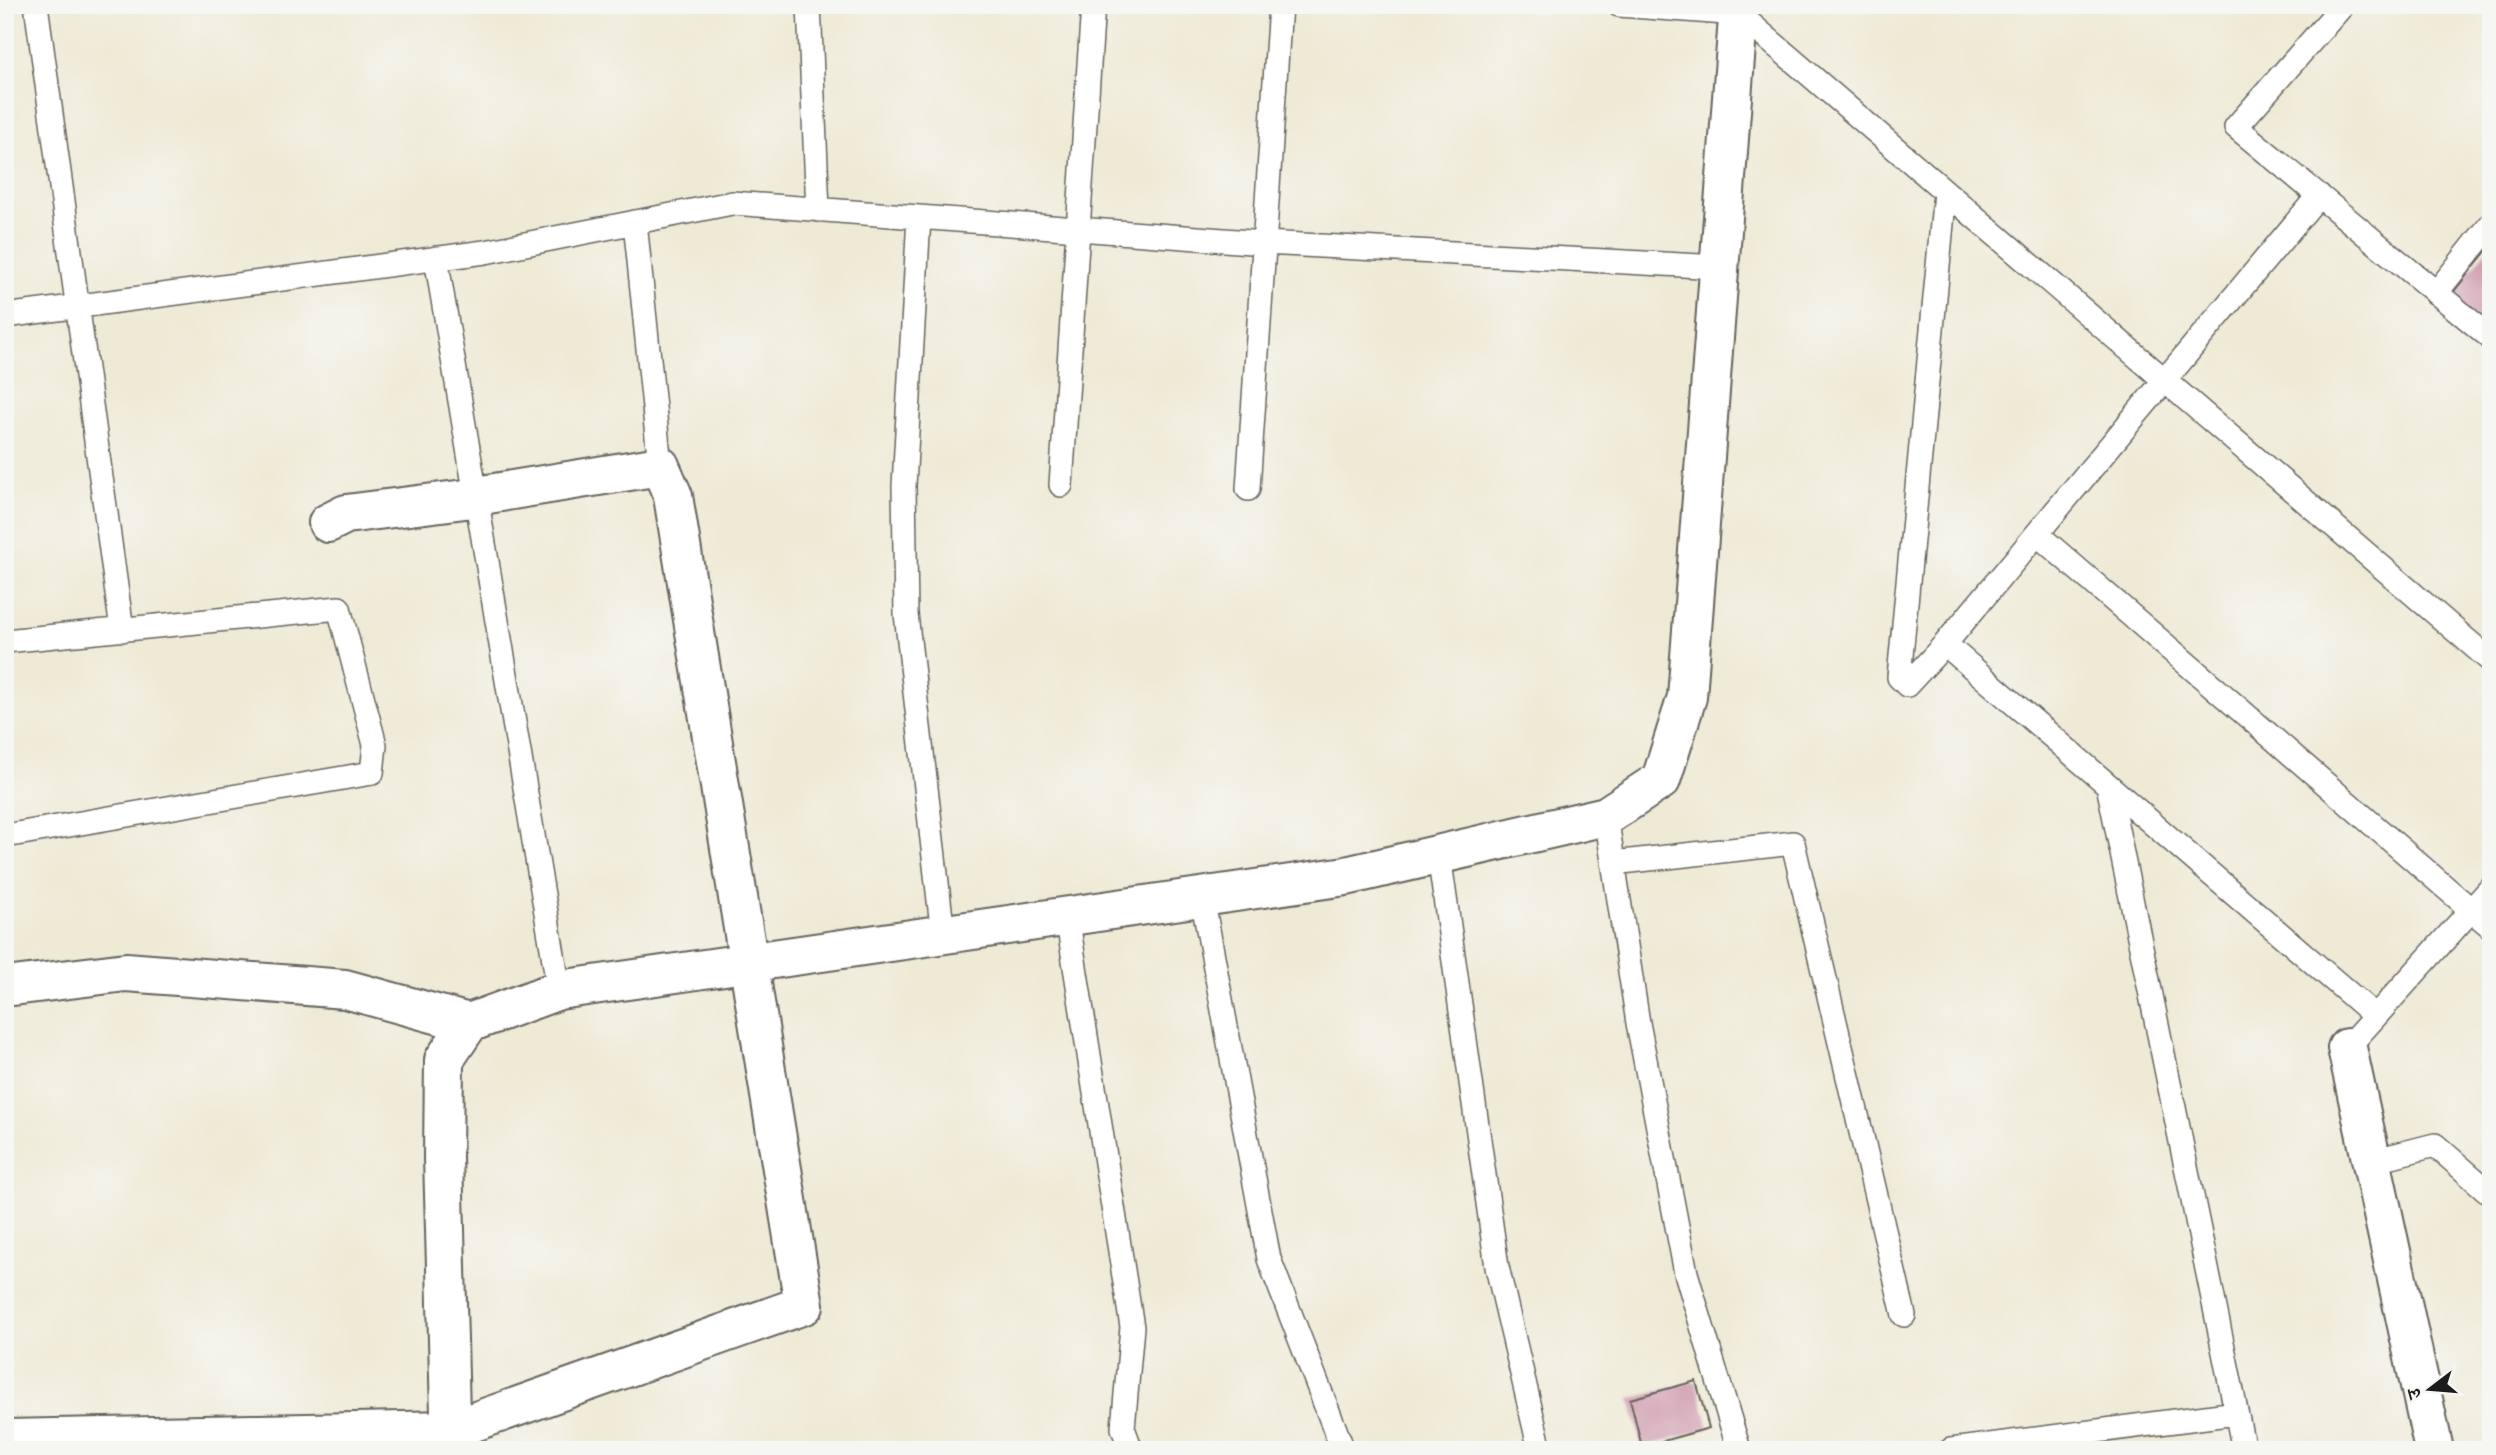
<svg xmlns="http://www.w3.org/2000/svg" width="2496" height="1455" viewBox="0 0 2496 1455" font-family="'Libre Bodoni','Noto Serif Devanagari',serif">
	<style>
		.building { fill: #d2a2b3 }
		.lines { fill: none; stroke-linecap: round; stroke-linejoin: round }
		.service-casing { stroke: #66645d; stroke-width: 26 }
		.minor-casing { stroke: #66645d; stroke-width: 42 }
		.service { stroke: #fff; stroke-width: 23 }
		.minor { stroke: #fff; stroke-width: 38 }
	</style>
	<rect width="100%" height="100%" fill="#f6f6f2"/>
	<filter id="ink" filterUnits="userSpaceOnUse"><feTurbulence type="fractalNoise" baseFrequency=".0143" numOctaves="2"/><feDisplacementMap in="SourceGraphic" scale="14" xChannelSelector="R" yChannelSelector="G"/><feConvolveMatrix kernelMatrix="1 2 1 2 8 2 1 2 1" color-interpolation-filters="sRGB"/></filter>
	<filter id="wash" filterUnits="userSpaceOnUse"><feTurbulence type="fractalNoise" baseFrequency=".00686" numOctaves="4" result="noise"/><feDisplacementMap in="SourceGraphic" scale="28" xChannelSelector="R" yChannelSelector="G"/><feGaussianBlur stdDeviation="1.57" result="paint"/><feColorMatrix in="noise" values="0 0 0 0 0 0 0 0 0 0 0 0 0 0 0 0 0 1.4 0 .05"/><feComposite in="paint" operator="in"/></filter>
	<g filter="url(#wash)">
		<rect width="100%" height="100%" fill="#efead6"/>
		<g id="blocks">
			<path class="building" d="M2491,245V330L2446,301Z
				M1696,1381L1709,1428L1642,1447L1630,1399Z"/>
		</g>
	</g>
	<g filter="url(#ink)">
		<use href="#blocks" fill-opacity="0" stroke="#66645d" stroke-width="2"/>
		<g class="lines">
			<defs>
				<path id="service" d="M809,5L818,210
					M1619,5L1739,14L2491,661
					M2343,5L2236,127L2491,338
					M37,12L122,630
					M1945,192L1899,677L1907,685L1945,644L2319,195
					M919,217L904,486L906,614L943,935
					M635,222L660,466
					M436,258L559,990
					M2436,293L2491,224
					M5,316L485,252L732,203L1264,243L1720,267
					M1061,485L1093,5
					M1248,489L1280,5
					M2037,534L2491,927
					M5,641L339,608L375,745L372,773L5,836
					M1945,644L2375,1016
					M2108,785L2244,1450
					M1606,816L1638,1023L1686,1273L1739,1450
					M1439,855L1497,1267L1540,1450
					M1613,863L1793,843L1904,1315
					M1202,897L1269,1259L1343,1450
					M1067,916L1132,1327L1123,1428L1131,1450
					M2347,1048L2491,888
					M2372,1161L2435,1145L2491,1194
					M1951,1450L2236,1413"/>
				<path id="minor" d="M5,987L126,972L345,989L469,1023
					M2347,1048L2434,1450
					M5,1439L451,1430L804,1305L673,496L660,466L482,495L477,501L473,498L346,514L328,523
					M451,1450L443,1157L444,1060L469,1023L559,990L1346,876L1606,816L1661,780L1687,697L1739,5"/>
			</defs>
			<use href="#service" class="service-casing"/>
			<use href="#minor" class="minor-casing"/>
			<use href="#service" class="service"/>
			<use href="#minor" class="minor"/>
		</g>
	</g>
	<rect width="2496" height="1455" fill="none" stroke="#f6f6f2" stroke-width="28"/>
	<g transform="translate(2430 1389) rotate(254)" stroke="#f6f6f2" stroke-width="5" paint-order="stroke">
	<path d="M0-5L12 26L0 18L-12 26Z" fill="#1c1c1c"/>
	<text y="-10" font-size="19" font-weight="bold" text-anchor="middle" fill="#1c1c1c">उ</text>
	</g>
</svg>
